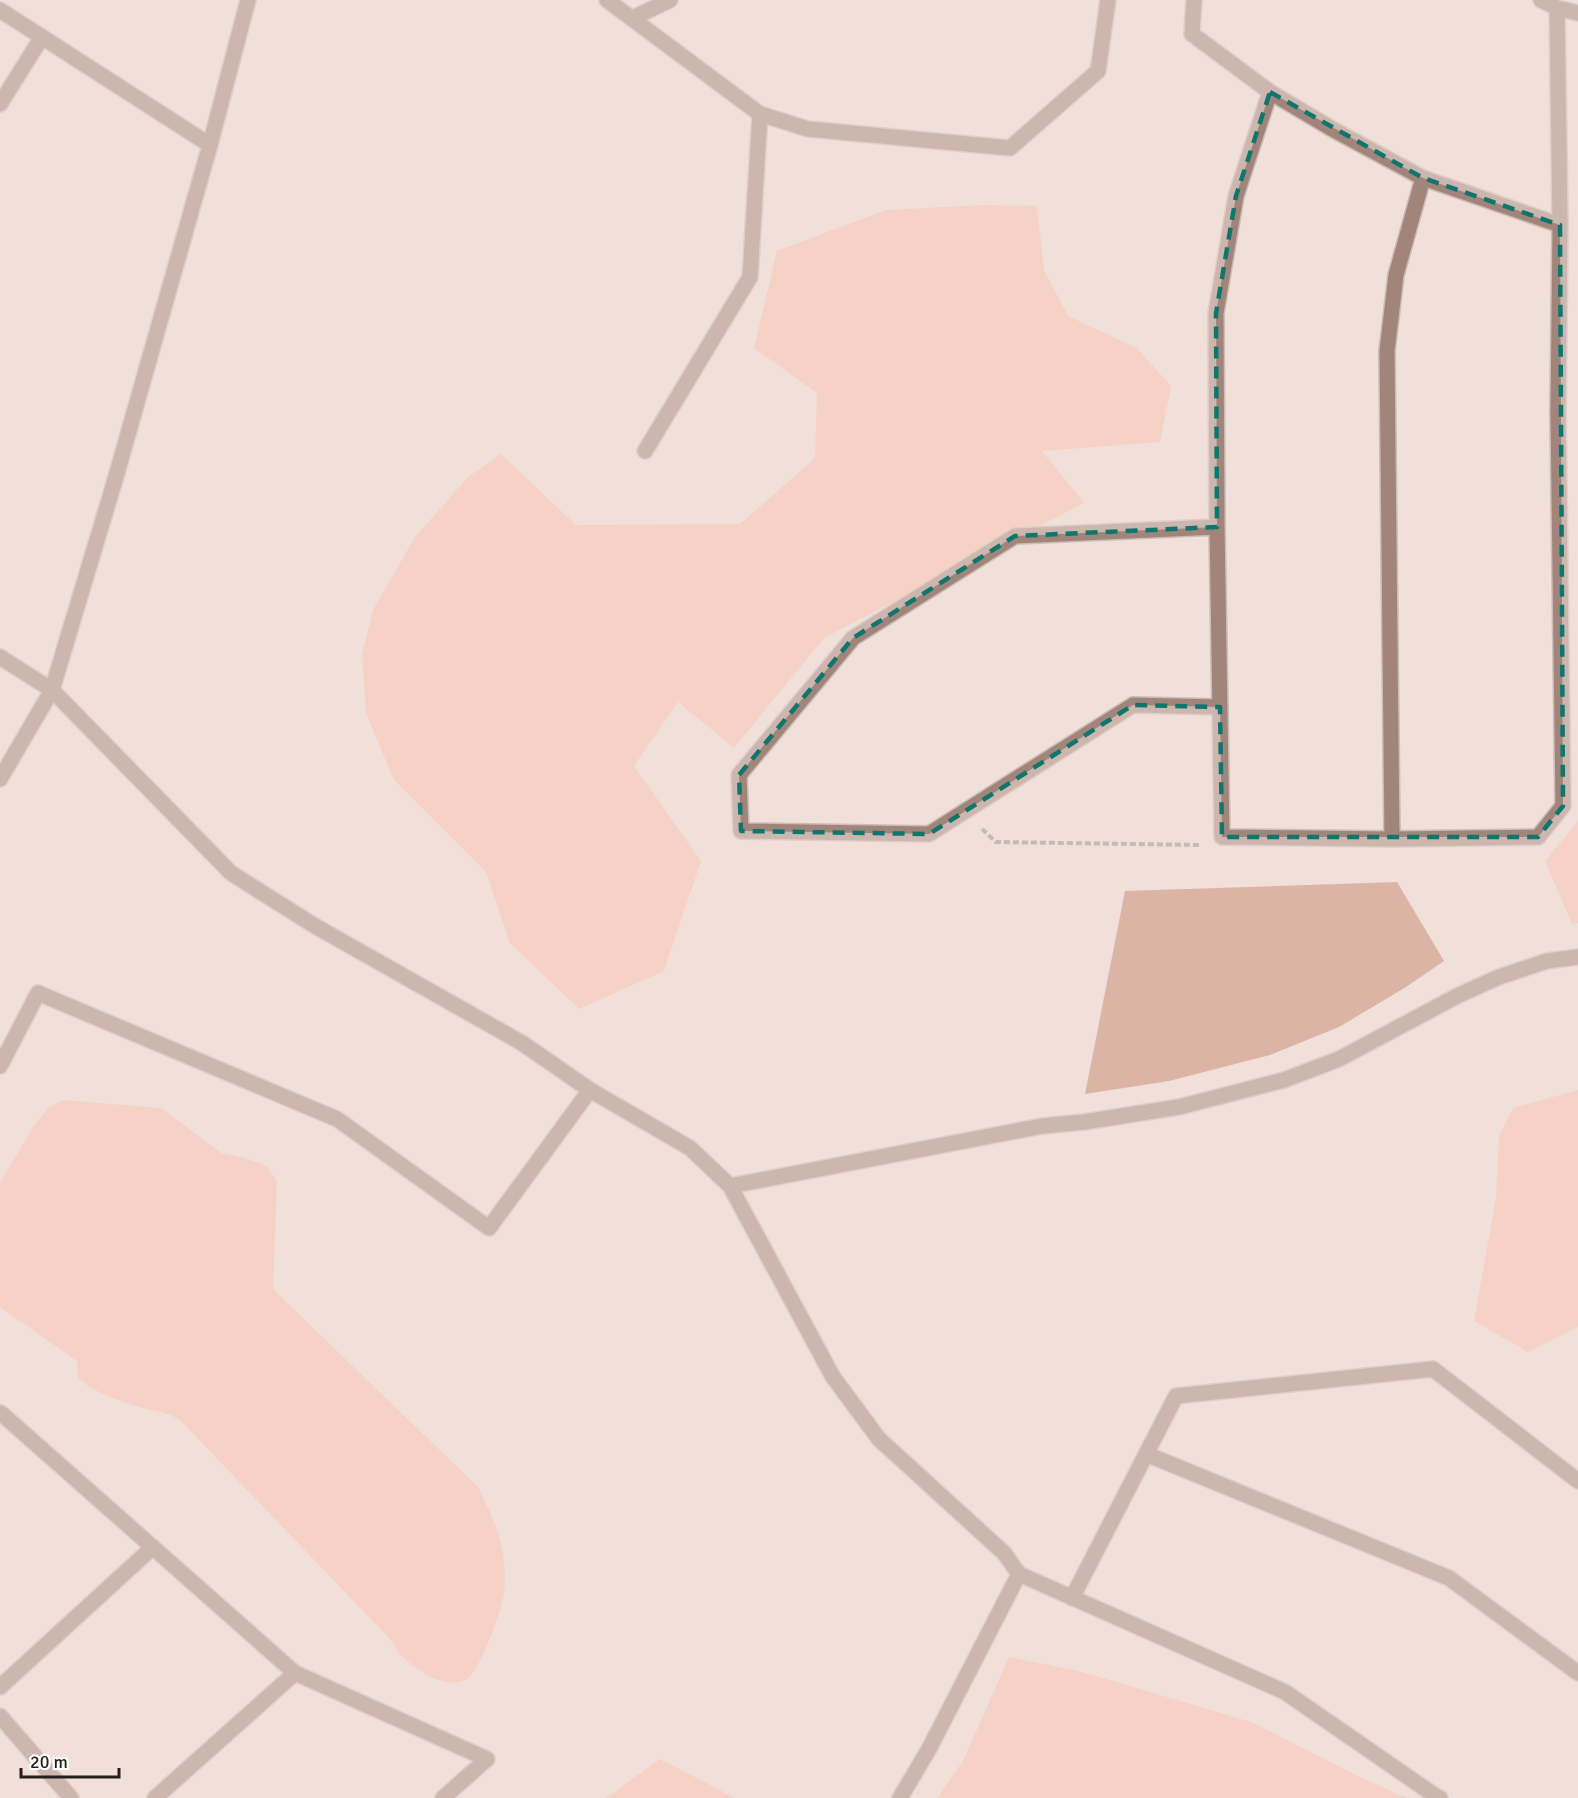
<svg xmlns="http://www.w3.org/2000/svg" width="1578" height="1798" viewBox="0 0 1578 1798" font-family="Signika,sans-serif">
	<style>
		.green { fill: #fdc4af }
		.water { fill: #c28169 }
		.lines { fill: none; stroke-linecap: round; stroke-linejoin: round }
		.service-casing { stroke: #ccbcb7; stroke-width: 18 }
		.minor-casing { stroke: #ccbcb7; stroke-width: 18 }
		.tertiary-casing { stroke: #ccbcb7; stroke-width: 18 }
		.path { stroke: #998c88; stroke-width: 4; stroke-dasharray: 6 3; stroke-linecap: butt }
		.service { stroke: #a2857a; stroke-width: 15 }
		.minor { stroke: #a2857a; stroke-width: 15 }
		.tertiary { stroke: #a2857a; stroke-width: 15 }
		.marked { fill: none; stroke: #0f766e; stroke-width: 4.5; stroke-dasharray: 12 8; stroke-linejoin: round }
	</style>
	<rect width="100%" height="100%" fill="#f1dfd9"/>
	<path class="green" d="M984,205L1037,206L1044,270L1068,316L1137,348L1171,386L1160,442L1042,451L1084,503L824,638L734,748L678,702L634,766L701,861L664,971L579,1009L510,943L486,872L394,780L366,713L362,655L373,610L415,537L468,477L501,454L576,525L740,524L815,458L817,393L754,348L777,251L886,210Z
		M1578,821V923L1572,924L1545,861Z
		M1578,1090V1327L1528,1352L1474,1321L1496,1198L1499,1136L1513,1108Z
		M62,1100L161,1108L221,1153L245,1158L267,1166L277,1182L273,1289L478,1487C489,1510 502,1535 504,1561C505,1571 505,1583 504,1593C501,1610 481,1673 465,1680C447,1689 421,1673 407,1661C400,1656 395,1646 390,1639L181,1421C169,1413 164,1413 151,1410C128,1404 95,1394 78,1378L77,1361L0,1307V1183L33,1127L48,1108Z
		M1009,1657L1079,1671L1251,1722L1366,1780L1407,1798H937L963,1761Z
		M660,1759L735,1798H606Z"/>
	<path class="water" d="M1397,882L1444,961L1406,987L1339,1027L1270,1055L1169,1081L1085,1094L1125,891Z"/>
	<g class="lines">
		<defs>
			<path id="service" d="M645,451L750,277L760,114L808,129L1010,148L1098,71L1108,0"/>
			<path id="minor" d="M607,0L760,114
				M1194,0L1192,34L1270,92L1334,130L1423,178L1560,225L1557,8
				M1541,0L1557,8L1578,13
				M0,10L210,145
				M633,18L670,0
				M1270,92L1236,196L1216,313L1217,527L1222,837L1392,839L1538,837L1563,806L1558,412L1560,225
				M0,104L42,37
				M1217,527L1015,536L853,638L739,775L741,831L929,834L1133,705L1220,707
				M0,657L52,690L231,873L315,926L522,1043L590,1090L690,1148L730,1186L833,1377L879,1439L1004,1553L1019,1574L1285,1692L1437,1797L1440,1798
				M0,779L52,690L115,480L210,145L248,0
				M1392,839L1387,351L1396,275L1423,178
				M0,1066L38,993L337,1119L489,1228L590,1090
				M0,1414L1,1413L295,1673L487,1759L443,1798
				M1146,1454L1449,1578L1578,1673
				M1072,1598L1176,1396L1433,1369L1578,1481
				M0,1687L153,1547
				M0,1716L71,1798
				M155,1798L295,1673
				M900,1798L929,1749L1019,1574"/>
			<path id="tertiary" d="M730,1186L1042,1126L1084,1122L1179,1107L1284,1080L1339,1059L1459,995L1499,977L1547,961L1578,957"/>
		</defs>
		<use href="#service" class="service-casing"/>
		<use href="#minor" class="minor-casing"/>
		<use href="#tertiary" class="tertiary-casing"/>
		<path class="path" d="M982,829L996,842L1201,845"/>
		<use href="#service" class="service"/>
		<use href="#minor" class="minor"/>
		<use href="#tertiary" class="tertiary"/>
	</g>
	<path d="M0 0H1578V1798H0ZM1270,92L1423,178L1560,225L1563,806L1538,837H1222L1220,707L1133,705L929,834L741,831L739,775L853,638L1015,536L1217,527L1216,313L1236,196Z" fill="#f1dfd9" fill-opacity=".55" fill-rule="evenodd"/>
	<path class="marked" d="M1270,92L1423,178L1560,225L1563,806L1538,837H1222L1220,707L1133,705L929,834L741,831L739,775L853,638L1015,536L1217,527L1216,313L1236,196Z"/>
	<path d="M21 1768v9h98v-9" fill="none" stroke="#241e1c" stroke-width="3"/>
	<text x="30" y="1768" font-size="18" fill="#241e1c" stroke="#ffffff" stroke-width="4.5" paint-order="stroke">20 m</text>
</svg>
